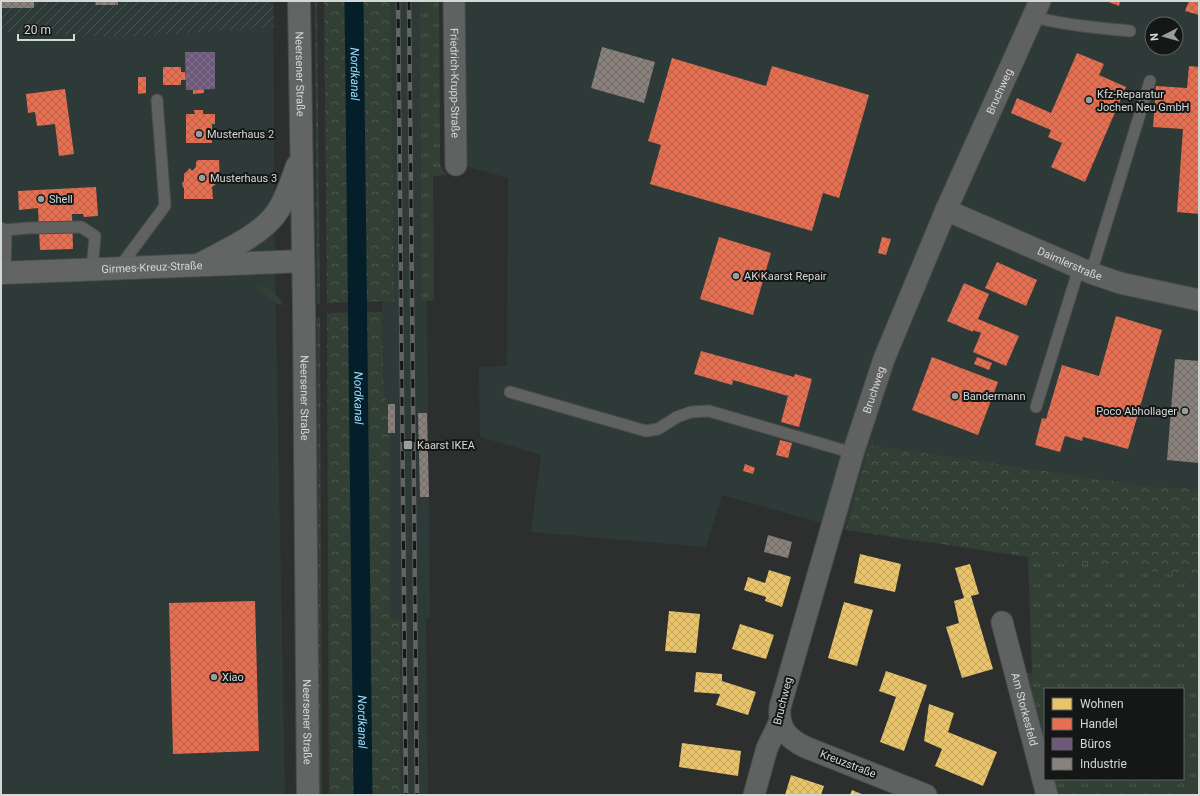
<svg xmlns="http://www.w3.org/2000/svg" width="1200" height="796" viewBox="0 0 1200 796" font-family="Roboto,sans-serif">
	<style>
		.built { fill: #2e3a38; fill-rule: evenodd }
		.industrial { fill: url(#industrial-furrows) }
		.grass { fill: url(#grass-tufts) }
		.forest { fill: url(#forest-crowns) }
		.homes { fill: url(#homes-cross-hatch) }
		.shops { fill: url(#shops-cross-hatch) }
		.offices { fill: url(#offices-cross-hatch) }
		.industry { fill: url(#industry-cross-hatch) }
		.lines { fill: none; stroke-linecap: round; stroke-linejoin: round }
		.canal { stroke: #041f2a; stroke-width: 19 }
		.lane-casing { stroke: #4b4d4c; stroke-width: 13 }
		.street-casing { stroke: #4b4d4c; stroke-width: 23 }
		.secondary-casing { stroke: #4b4d4c; stroke-width: 24 }
		.lane { stroke: #606161; stroke-width: 11 }
		.street { stroke: #606161; stroke-width: 21 }
		.secondary { stroke: #636565; stroke-width: 22 }
		.rail-casing { stroke: #636565; stroke-width: 4.5 }
		.rail { stroke: #151717; stroke-width: 3; stroke-dasharray: 9; stroke-linecap: butt }
		.poi-dot { fill: #999d9c; stroke: #151717; stroke-width: 1.5 }
		.labels { text-anchor: middle; dominant-baseline: central; stroke-width: 4; stroke-linejoin: round; paint-order: stroke }
		.street-label { font-size: 11px; fill: #d4d8d7; stroke: #151717 }
		.poi-label { font-size: 11px; fill: #d4d8d7; stroke: #151717; text-anchor: start }
		.water-label { font-size: 12px; font-style: italic; fill: #9ddefb; stroke: #151717 }
	</style>
	<defs>
		<pattern id="industrial-furrows" width="10" height="10" patternUnits="userSpaceOnUse"><rect width="10" height="10" fill="#2e3a38"/><path d="M-1 1l2-2M0 10L10 0M9 11l2-2" fill="none" stroke="#4b5654"/></pattern>
		<pattern id="grass-tufts" width="24" height="20" patternUnits="userSpaceOnUse"><rect width="24" height="20" fill="#323f34"/><path d="M3 7l-1-3M5 7V3M7 7l1-3M15 17l-1-3M17 17v-4M19 17l1-3" fill="none" stroke="#4f5a51"/></pattern>
		<pattern id="forest-crowns" width="20" height="18" patternUnits="userSpaceOnUse"><rect width="20" height="18" fill="#323f34"/><path d="M2 6a3 3 0 1 1 6 0M12 15a3 3 0 1 1 6 0" fill="none" stroke="#4f5a51"/></pattern>
		<pattern id="homes-cross-hatch" width="8" height="8" patternUnits="userSpaceOnUse"><rect width="8" height="8" fill="#e9c46a"/><path d="M0 0l8 8M0 8l8-8" fill="none" stroke="#bfa360"/></pattern>
		<pattern id="shops-cross-hatch" width="8" height="8" patternUnits="userSpaceOnUse"><rect width="8" height="8" fill="#e76f51"/><path d="M0 0l8 8M0 8l8-8" fill="none" stroke="#b5614c"/></pattern>
		<pattern id="offices-cross-hatch" width="8" height="8" patternUnits="userSpaceOnUse"><rect width="8" height="8" fill="#6d597a"/><path d="M0 0l8 8M0 8l8-8" fill="none" stroke="#81708c"/></pattern>
		<pattern id="industry-cross-hatch" width="8" height="8" patternUnits="userSpaceOnUse"><rect width="8" height="8" fill="#8a817c"/><path d="M0 0l8 8M0 8l8-8" fill="none" stroke="#706b67"/></pattern>
	</defs>
	<rect width="100%" height="100%" fill="#2c2f2e"/>
	<path class="built" d="M1,1H273L275,268L285,795H1Z
		M391,1H419L422,301H427L430,618L426,619L428,795H401L400,619H390V408L384,397L382,301H394Z
		M460,1H1199V489L1146,486L869,446L846,530L722,495L706,547L531,532L541,455L480,437L479,367L507,366L508,178L462,165ZM1152,24H1176V48H1152Z"/>
	<path class="industrial" d="M1,1H273L274,27L127,37L1,32Z"/>
	<path class="grass" d="M315,1H317L320,304H317Z
		M419,1H439L440,164L446,175L433,176L434,300L422,301Z
		M258,284C270,288 277,294 284,305L277,304L259,290L257,288Z
		M317,317H320L322,795H319Z
		M1028,557L1199,577V795H1054L1050,779H1183V689H1045V762L1020,674L1032,673Z"/>
	<path class="forest" d="M324,1H391L394,301L327,303Z
		M382,312L384,397L390,408V618L400,619L401,795H329L327,313Z
		M869,445L1146,486L1199,489V577L1028,557L846,530Z"/>
	<path class="homes" d="M860,554L901,564L895,592L854,583Z
		M970,564L979,594L971,596L993,669L962,678L946,627L959,623L954,601L964,598L955,568Z
		M769,570L791,577L782,607L765,601L766,597L744,590L748,577L765,583Z
		M844,602L873,610L857,666L828,658Z
		M669,611L700,614L696,653L665,651Z
		M740,624L774,635L766,659L732,649Z
		M886,671L927,685L904,751L880,742L896,697L879,691Z
		M696,672L722,674V681L756,692L748,715L716,705L720,694L694,692Z
		M929,704L954,713L948,732L997,752L983,786L935,766L942,749L924,741Z
		M682,743L741,751L738,776L679,767Z
		M791,775L824,786L821,795H785Z
		M852,790L864,795H850Z"/>
	<path class="shops" d="M1106,1H1120L1119,6Z
		M1189,1H1199V15L1185,11Z
		M1077,53L1104,64L1099,75L1126,87L1085,182L1051,167L1062,143L1048,137L1051,130L1011,113L1017,98L1051,113Z
		M672,58L766,86L772,66L869,95L839,198L823,193L812,231L650,184L661,145L648,141Z
		M1189,66L1199,67V214L1177,212L1183,129L1153,127L1156,86L1187,88Z
		M163,67H181V72H185L186,80H181V85H163Z
		M138,77H146V93L138,94Z
		M65,89L74,154L59,156L55,124L37,126L35,112L28,113L26,94Z
		M204,89V93L193,94V90Z
		M194,110H203V114H215V124H212V143H186V114H195Z
		M198,160H219L220,184H216L212,187L213,199H184V188L183,187L182,183L184,181V174L190,168L192,171L196,167V162Z
		M96,187L98,216L84,217L83,214H72L73,249L40,250L38,208L19,210L18,191Z
		M719,237L771,253L753,315L700,299Z
		M882,237L891,239L886,255L878,253Z
		M997,262L1037,280L1026,306L985,288Z
		M964,283L989,294L978,319L1019,336L1006,366L973,352L981,333L973,330V332L947,321Z
		M1116,316L1162,330L1128,449L1083,437L1082,441L1065,436L1060,452L1035,445L1042,418L1046,419L1062,365L1099,376Z
		M701,351L794,377L795,374L812,379L799,427L781,422L788,396L733,380L732,385L694,374Z
		M932,357L998,382L978,435L912,410Z
		M977,357L992,363L989,370L974,364Z
		M780,440L792,443L788,458L776,455Z
		M745,464L755,468L753,474L743,471Z
		M255,601L259,751L173,754L169,603Z"/>
	<path class="offices" d="M185,52H215V89L186,90Z"/>
	<path class="industry" d="M1,1H34V8H1Z
		M95,1H118V5H96Z
		M602,47L655,62L644,103L591,88Z
		M1175,359L1199,361V463L1167,460Z
		M388,404H395V433H388Z
		M418,413H427L429,497H420Z
		M768,535L792,542L788,558L764,552Z"/>
	<g class="lines">
		<path class="canal" id="s1" d="M354,1L363,795"/>
		<defs>
			<path id="lane" d="M1033,17C1065,25 1098,28 1130,31
				M1,228L6,230L28,228L81,227L95,236L92,270
				M119,268L165,206L157,100
				M5,273L6,230
				M1091,273L1150,81
				M510,392L646,431L658,429L677,417L691,412L709,411L853,453
				M1036,407L1079,268"/>
			<g id="street">
				<path id="s2" d="M454,1L456,165"/>
				<path id="s3" d="M946,210L1091,273L1120,283L1199,300"/>
				<path id="s4" d="M1002,622L1047,795"/>
				<path d="M754,795L767,748L780,721"/>
				<path id="s5" d="M926,795L805,747C787,738 778,728 780,707L853,453L884,359L946,210L1040,1"/>
			</g>
			<g id="secondary">
				<path id="s6" d="M299,1L304,309L308,795"/>
				<path d="M202,263C228,249 264,234 279,209C287,196 292,180 297,166"/>
				<path id="s7" d="M1,273L303,261"/>
			</g>
		</defs>
		<use href="#lane" class="lane-casing"/>
		<use href="#street" class="street-casing"/>
		<use href="#secondary" class="secondary-casing"/>
		<use href="#lane" class="lane"/>
		<use href="#street" class="street"/>
		<use href="#secondary" class="secondary"/>
		<defs>
			<path id="rail" d="M398,1L406,795
				M409,1L417,795"/>
		</defs>
		<use href="#rail" class="rail-casing"/>
		<use href="#rail" class="rail"/>
	</g>
	<g class="poi-dot">
		<circle cx="1089" cy="100" r="4"/>
		<circle cx="199" cy="134" r="4"/>
		<circle cx="202" cy="178" r="4"/>
		<circle cx="41" cy="199" r="4"/>
		<circle cx="736" cy="276" r="4"/>
		<circle cx="955" cy="396" r="4"/>
		<circle cx="1185" cy="411" r="4"/>
		<rect x="403" y="440" width="10" height="10" rx="2"/>
		<circle cx="214" cy="677" r="4"/>
	</g>
	<g class="labels">
		<g class="street-label">
			<text stroke="none"><textPath href="#s6" startOffset="73">Neersener Straße</textPath></text>
			<text stroke="none"><textPath href="#s2" startOffset="82">Friedrich-Krupp-Straße</textPath></text>
			<text stroke="none"><textPath href="#s5" startOffset="836">Bruchweg</textPath></text>
			<text stroke="none"><textPath href="#s3" startOffset="135">Daimlerstraße</textPath></text>
			<text stroke="none"><textPath href="#s7" startOffset="151">Girmes-Kreuz-Straße</textPath></text>
			<text stroke="none"><textPath href="#s5" startOffset="512">Bruchweg</textPath></text>
			<text stroke="none"><textPath href="#s6" startOffset="397">Neersener Straße</textPath></text>
			<text transform="translate(783 701) rotate(-76)">Bruchweg</text>
			<text stroke="none"><textPath href="#s4" startOffset="90">Am Storkesfeld</textPath></text>
			<text stroke="none"><textPath href="#s6" startOffset="721">Neersener Straße</textPath></text>
			<text transform="translate(848 764) rotate(21)">Kreuzstraße</text>
		</g>
		<g class="poi-label">
			<text x="1097" y="94">Kfz-Reparatur<tspan x="1097" dy="13">Jochen Neu GmbH</tspan></text>
			<text x="207" y="134">Musterhaus 2</text>
			<text x="210" y="178">Musterhaus 3</text>
			<text x="49" y="199">Shell</text>
			<text x="744" y="276">AK Kaarst Repair</text>
			<text x="963" y="396">Bandermann</text>
			<text x="1177" y="411" text-anchor="end">Poco Abhollager</text>
			<text x="417" y="445">Kaarst IKEA</text>
			<text x="222" y="677">Xiao</text>
		</g>
		<g class="water-label">
			<text stroke="none"><textPath href="#s1" startOffset="73">Nordkanal</textPath></text>
			<text stroke="none"><textPath href="#s1" startOffset="397">Nordkanal</textPath></text>
			<text stroke="none"><textPath href="#s1" startOffset="721">Nordkanal</textPath></text>
		</g>
	</g>
	<rect width="1200" height="796" fill="none" stroke="#d4d8d7" stroke-width="4"/>
	<rect x="1044" y="688" width="140" height="92" fill="#151717" stroke="#616464"/>
	<rect x="1052" y="698" width="20" height="12" fill="#e9c46a" stroke="#616464"/>
	<text x="1080" y="708" font-size="12" fill="#d4d8d7">Wohnen</text>
	<rect x="1052" y="718" width="20" height="12" fill="#e76f51" stroke="#616464"/>
	<text x="1080" y="728" font-size="12" fill="#d4d8d7">Handel</text>
	<rect x="1052" y="738" width="20" height="12" fill="#6d597a" stroke="#616464"/>
	<text x="1080" y="748" font-size="12" fill="#d4d8d7">Büros</text>
	<rect x="1052" y="758" width="20" height="12" fill="#8a817c" stroke="#616464"/>
	<text x="1080" y="768" font-size="12" fill="#d4d8d7">Industrie</text>
	<g transform="translate(1164 36) rotate(264)"><circle r="19" fill="#151717" stroke="#616464"/>
	<path d="M0-3L7 15L0 10L-7 15Z" fill="#999d9c"/>
	<text y="-6" font-size="11" font-weight="bold" text-anchor="middle" fill="#d4d8d7">N</text>
	</g>
	<path d="M18 34v6h56v-6" fill="none" stroke="#d4d8d7" stroke-width="2"/>
	<text x="24" y="34" font-size="12" fill="#d4d8d7" stroke="#151717" stroke-width="3" paint-order="stroke">20 m</text>
</svg>
